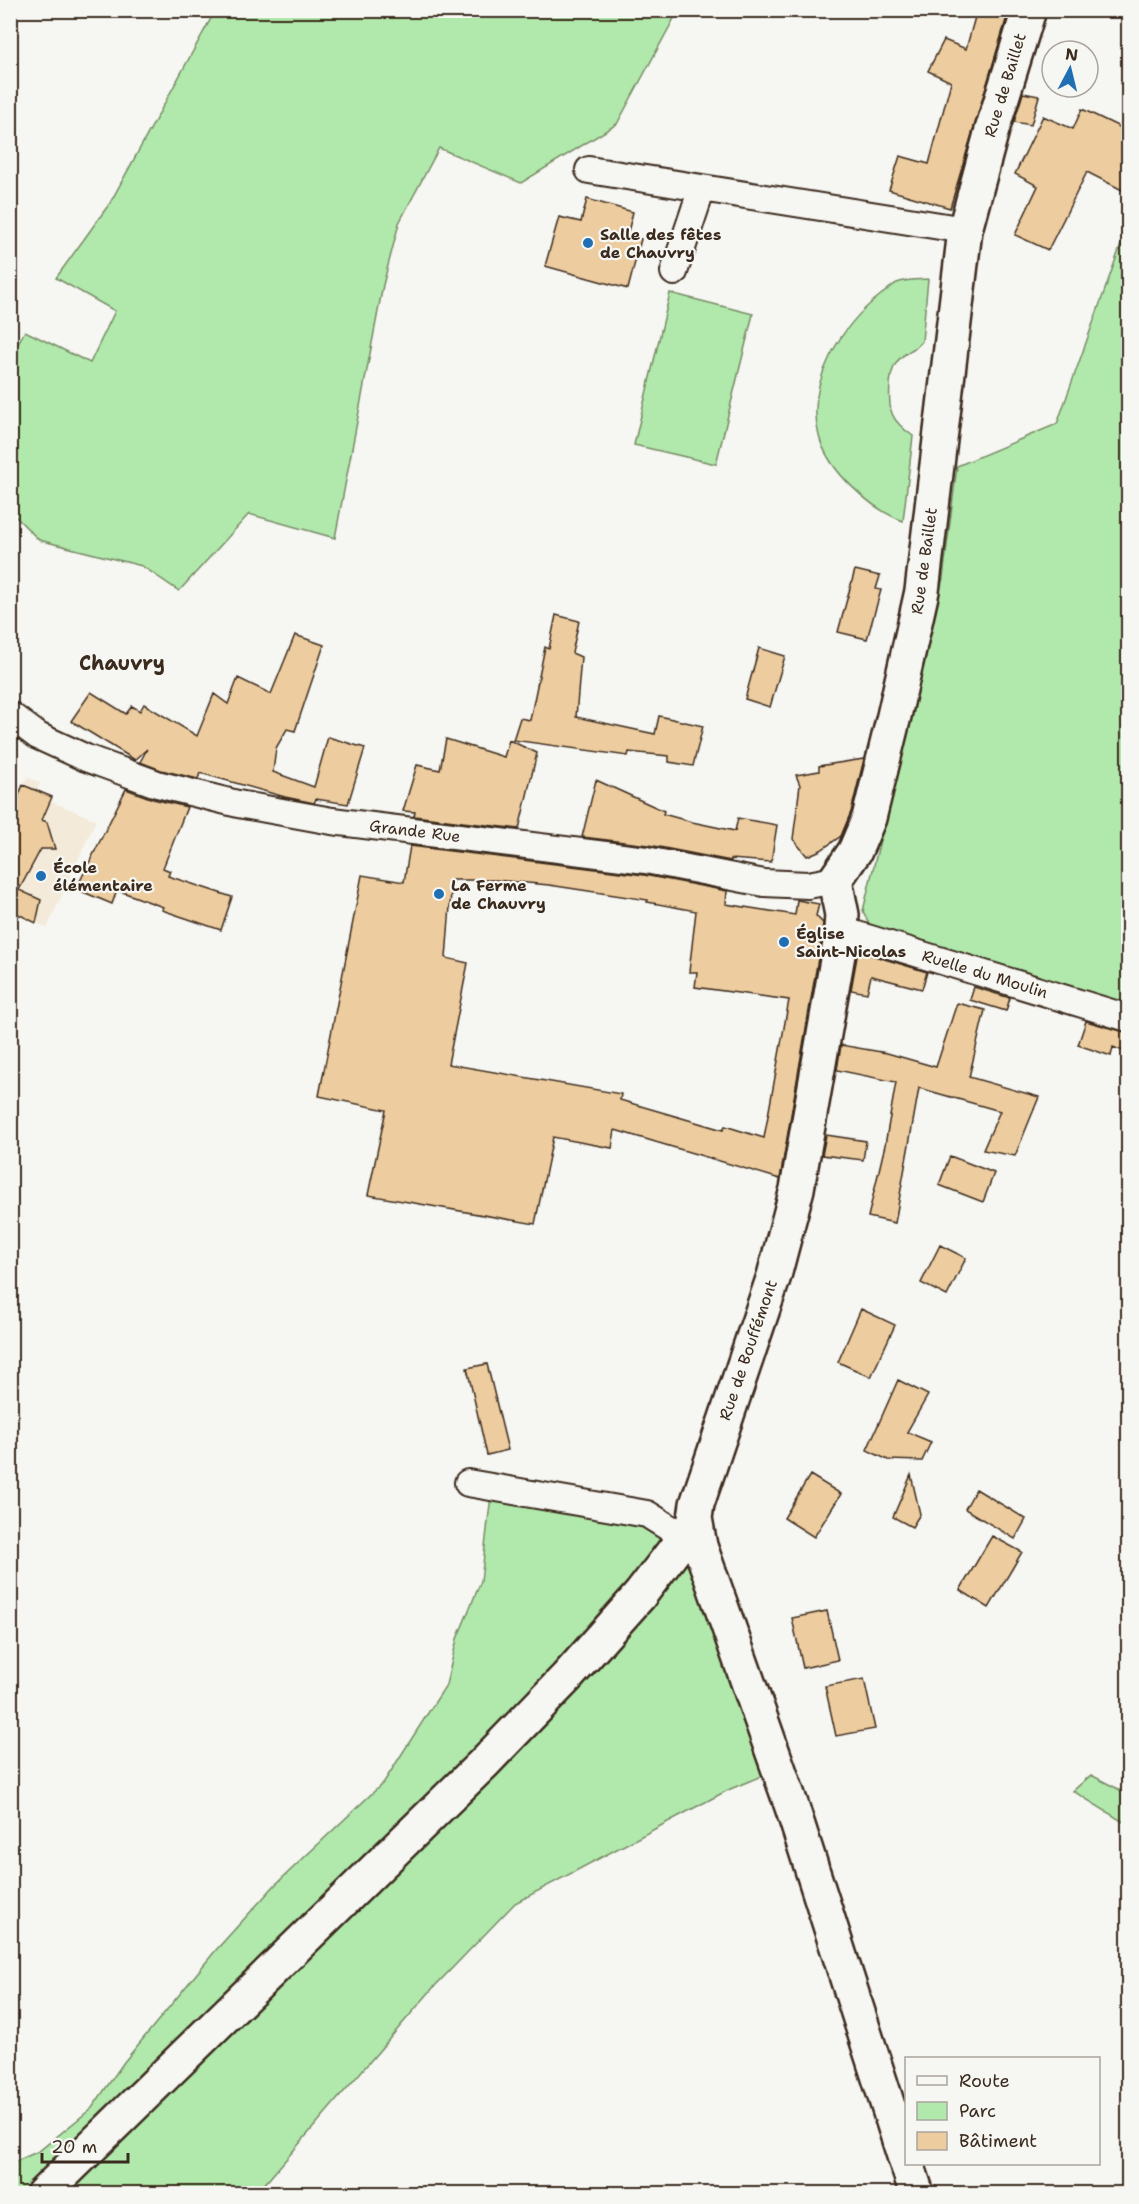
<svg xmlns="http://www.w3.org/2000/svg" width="1139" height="2204" viewBox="0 0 1139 2204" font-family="'Shantell Sans',sans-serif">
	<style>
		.built { fill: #f3ead9 }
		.green { fill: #b1e9ac; stroke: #768a65; stroke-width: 1.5 }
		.building { fill: #edcd9f; stroke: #3b2a1e; stroke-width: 1.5; fill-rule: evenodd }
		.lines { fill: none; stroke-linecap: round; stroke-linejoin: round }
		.minor-casing { stroke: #3b2a1e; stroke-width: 30 }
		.tertiary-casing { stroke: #3b2a1e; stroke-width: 38 }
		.minor { stroke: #f6f6f2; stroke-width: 26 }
		.tertiary { stroke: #f6f6f2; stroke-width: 33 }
		.poi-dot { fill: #1f6fb2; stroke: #f6f6f2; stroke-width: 2 }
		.labels { text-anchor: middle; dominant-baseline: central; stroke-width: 4.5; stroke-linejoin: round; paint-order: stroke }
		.street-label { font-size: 16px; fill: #3b2a1e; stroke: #f6f6f2 }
		.poi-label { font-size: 16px; font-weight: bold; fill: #3b2a1e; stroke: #f6f6f2; text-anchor: start }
		.quarter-label { font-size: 20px; font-weight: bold; fill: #3b2a1e; stroke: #f6f6f2 }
	</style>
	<rect width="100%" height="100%" fill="#f6f6f2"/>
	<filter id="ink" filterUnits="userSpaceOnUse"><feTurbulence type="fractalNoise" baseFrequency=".0167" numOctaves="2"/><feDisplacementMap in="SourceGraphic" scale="12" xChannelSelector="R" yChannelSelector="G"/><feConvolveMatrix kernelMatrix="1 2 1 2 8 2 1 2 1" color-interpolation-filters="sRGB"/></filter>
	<g filter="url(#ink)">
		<path class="built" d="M27,777L40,783L37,791L52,797L50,801L96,820L47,928L11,910V807L14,808Z"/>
		<path class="green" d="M215,11H678L617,124L521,183L439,148L399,223L383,285L335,538L249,514L179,591L142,566L39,540L11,512V356L25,331L90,363L115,311L56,278L110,203Z
			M1128,225V1018L877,941L863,911L943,578L957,466L1057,424Z
			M928,279L922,341C916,350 903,352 897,362C892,368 891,376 890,384C888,410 890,420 913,436L903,521C871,509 828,471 819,436C805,383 841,325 882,294C887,291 892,285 897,283C906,279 919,280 928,279Z
			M670,293L753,314L716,464L634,445Z
			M492,1487L691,1528L778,1769L728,1790L515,1903L433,1988L257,2193H11L10,2164L39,2151L92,2108L124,2062L216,1950L275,1885L384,1782L446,1685L457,1639L481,1581Z
			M1091,1775L1128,1794V1825L1073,1791Z"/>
		<path class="building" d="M977,10H1009L950,208L889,190L900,156L929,164L951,82L928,71L944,40L966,49Z
			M1023,93L1039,96L1031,125L1014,122Z
			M1082,109L1128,131V193L1087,172L1048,250L1015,235L1038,186L1015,174L1043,116L1073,129Z
			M587,199L633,212L627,236L641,239L628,289L545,266L559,217L581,222Z
			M855,570L880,576L876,589L881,590L867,639L838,632Z
			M556,615L579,621L572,653L581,657L576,717L655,734L659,716L703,726L693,766L669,762V756L629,752L628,756L513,740L520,718L530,720L545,647L549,649Z
			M295,635L324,645L295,731L287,729L276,748L273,772L314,787L328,737L365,748L348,804L316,799L314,803L285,797L200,773L198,779L161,770L140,762L147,749L135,760L71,721L91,692L126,714L132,706L140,711L144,704L197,736L214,694L228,704L238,678L271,694Z
			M759,648L785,656L770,707L745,699Z
			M446,739L504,757L509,740L537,753L519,829L414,816L415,812L403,811L417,765L440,770Z
			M864,759L851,812L841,836L821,850L807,856L793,839L800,785L796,775L819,771V766Z
			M596,780L664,811L663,814L692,822L735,831L738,818L777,825L771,862L731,859V861L649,845L582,837Z
			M23,785L52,797L42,820L47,822L55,849H41L19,890L41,900L36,923L10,910V816Z
			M126,789L153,799L187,807L163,868L170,871L168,876L232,897L221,930L162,910L163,907L117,890L112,904L76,889Z
			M410,846L644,875L727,891L726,904L795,915L797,900L819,904L816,916L823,923L821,941L780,1179L615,1130L612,1148L553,1137L535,1224L368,1195L386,1110L319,1096L362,875L404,882ZM452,880H496L549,885L648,900L647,902L696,911L689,972H697L695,987L789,1000L764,1138L725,1126L723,1130L620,1100L621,1094L448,1064L468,963L446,958Z
			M858,951L927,972L922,989L871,976L867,993L851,990Z
			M974,987L1010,998L1006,1011L970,1000Z
			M957,1003L985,1010L969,1077L1039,1097L1015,1156L983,1150L1000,1111L919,1088L895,1223L868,1217L885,1145L896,1082L837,1070L841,1045L887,1053L936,1067Z
			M1086,1021L1128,1033V1053L1113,1047L1111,1056L1078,1045Z
			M826,1135L866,1141L863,1160L822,1155Z
			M950,1156L994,1173L983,1202L939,1185Z
			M940,1245L966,1258L947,1296L921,1283Z
			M861,1309L895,1325L871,1377L838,1362Z
			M487,1364L508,1450L487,1455L467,1368Z
			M898,1380L928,1395L907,1432L931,1442L922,1461L888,1460L867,1450Z
			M810,1475L841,1494L814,1537L784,1518Z
			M911,1475L920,1514L912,1527L893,1517Z
			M976,1489L1026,1519L1015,1539L965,1509Z
			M992,1536L1022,1552L989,1608L960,1590Z
			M827,1611L838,1660L803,1668L792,1618Z
			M864,1679L875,1729L836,1736L825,1686Z"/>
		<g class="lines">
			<defs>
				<path id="minor" d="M589,170L965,230
					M674,272L702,188
					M10,715L38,736L86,758L157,784L238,804L332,821L646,860L764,883L808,885L835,880
					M841,930L1128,1018
					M468,1483L647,1514L671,1529L696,1533"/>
				<path id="tertiary" d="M906,2162L792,1807L700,1546L695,1518L697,1504L774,1276L797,1189L840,943L842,915L835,880L855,851L869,818L894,716L922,591L965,230L992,130L1029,10
					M907,2164L917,2194
					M43,2194L483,1764L567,1677L640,1595L679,1544L696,1533"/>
			</defs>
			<use href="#minor" class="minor-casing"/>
			<use href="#tertiary" class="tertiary-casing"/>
			<use href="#minor" class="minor"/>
			<use href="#tertiary" class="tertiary"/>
		</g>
	</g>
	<g class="poi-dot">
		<circle cx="588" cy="243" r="6"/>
		<circle cx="41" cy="876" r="6"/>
		<circle cx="439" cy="894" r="6"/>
		<circle cx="784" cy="942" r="6"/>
	</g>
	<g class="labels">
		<g class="street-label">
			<text transform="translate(1005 85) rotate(-73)">Rue de Baillet</text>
			<text transform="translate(924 561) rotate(-82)">Rue de Baillet</text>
			<text transform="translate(415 831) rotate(7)">Grande Rue</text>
			<text transform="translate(985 974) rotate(17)">Ruelle du Moulin</text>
			<text transform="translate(748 1350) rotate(-71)">Rue de Bouffémont</text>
		</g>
		<g class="poi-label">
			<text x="600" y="234">Salle des fêtes<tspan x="600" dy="18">de Chauvry</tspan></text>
			<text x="53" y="867">École<tspan x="53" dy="18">élémentaire</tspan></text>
			<text x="451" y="885">La Ferme<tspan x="451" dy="18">de Chauvry</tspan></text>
			<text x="796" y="933">Église<tspan x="796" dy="18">Saint-Nicolas</tspan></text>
		</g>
		<g class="quarter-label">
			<text x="122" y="663">Chauvry</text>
		</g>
	</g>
	<rect width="1139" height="2204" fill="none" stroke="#f6f6f2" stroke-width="36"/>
	<rect x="18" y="18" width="1103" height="2168" fill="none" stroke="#3b2a1e" stroke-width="2" filter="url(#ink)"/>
	<rect x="905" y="2057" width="195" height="108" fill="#f6f6f2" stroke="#aba49d" stroke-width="1.5"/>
	<rect x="917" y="2076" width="30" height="9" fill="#f6f6f2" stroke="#aba49d" stroke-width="1.5"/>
	<text x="959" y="2087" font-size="18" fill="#3b2a1e">Route</text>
	<rect x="917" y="2102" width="30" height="18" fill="#b1e9ac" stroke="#aba49d" stroke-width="1.5"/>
	<text x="959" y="2117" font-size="18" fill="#3b2a1e">Parc</text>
	<rect x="917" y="2132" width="30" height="18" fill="#edcd9f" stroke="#aba49d" stroke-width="1.5"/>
	<text x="959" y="2147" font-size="18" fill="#3b2a1e">Bâtiment</text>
	<g transform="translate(1070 69) rotate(7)"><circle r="28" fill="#f6f6f2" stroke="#aba49d" stroke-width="1.5"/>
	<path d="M0-4.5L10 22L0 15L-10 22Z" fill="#1f6fb2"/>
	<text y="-9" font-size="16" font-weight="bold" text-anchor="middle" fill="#3b2a1e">N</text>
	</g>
	<path d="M42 2153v9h86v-9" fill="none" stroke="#3b2a1e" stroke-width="3"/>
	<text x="51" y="2153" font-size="18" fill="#3b2a1e" stroke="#f6f6f2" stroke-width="4.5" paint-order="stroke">20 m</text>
</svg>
